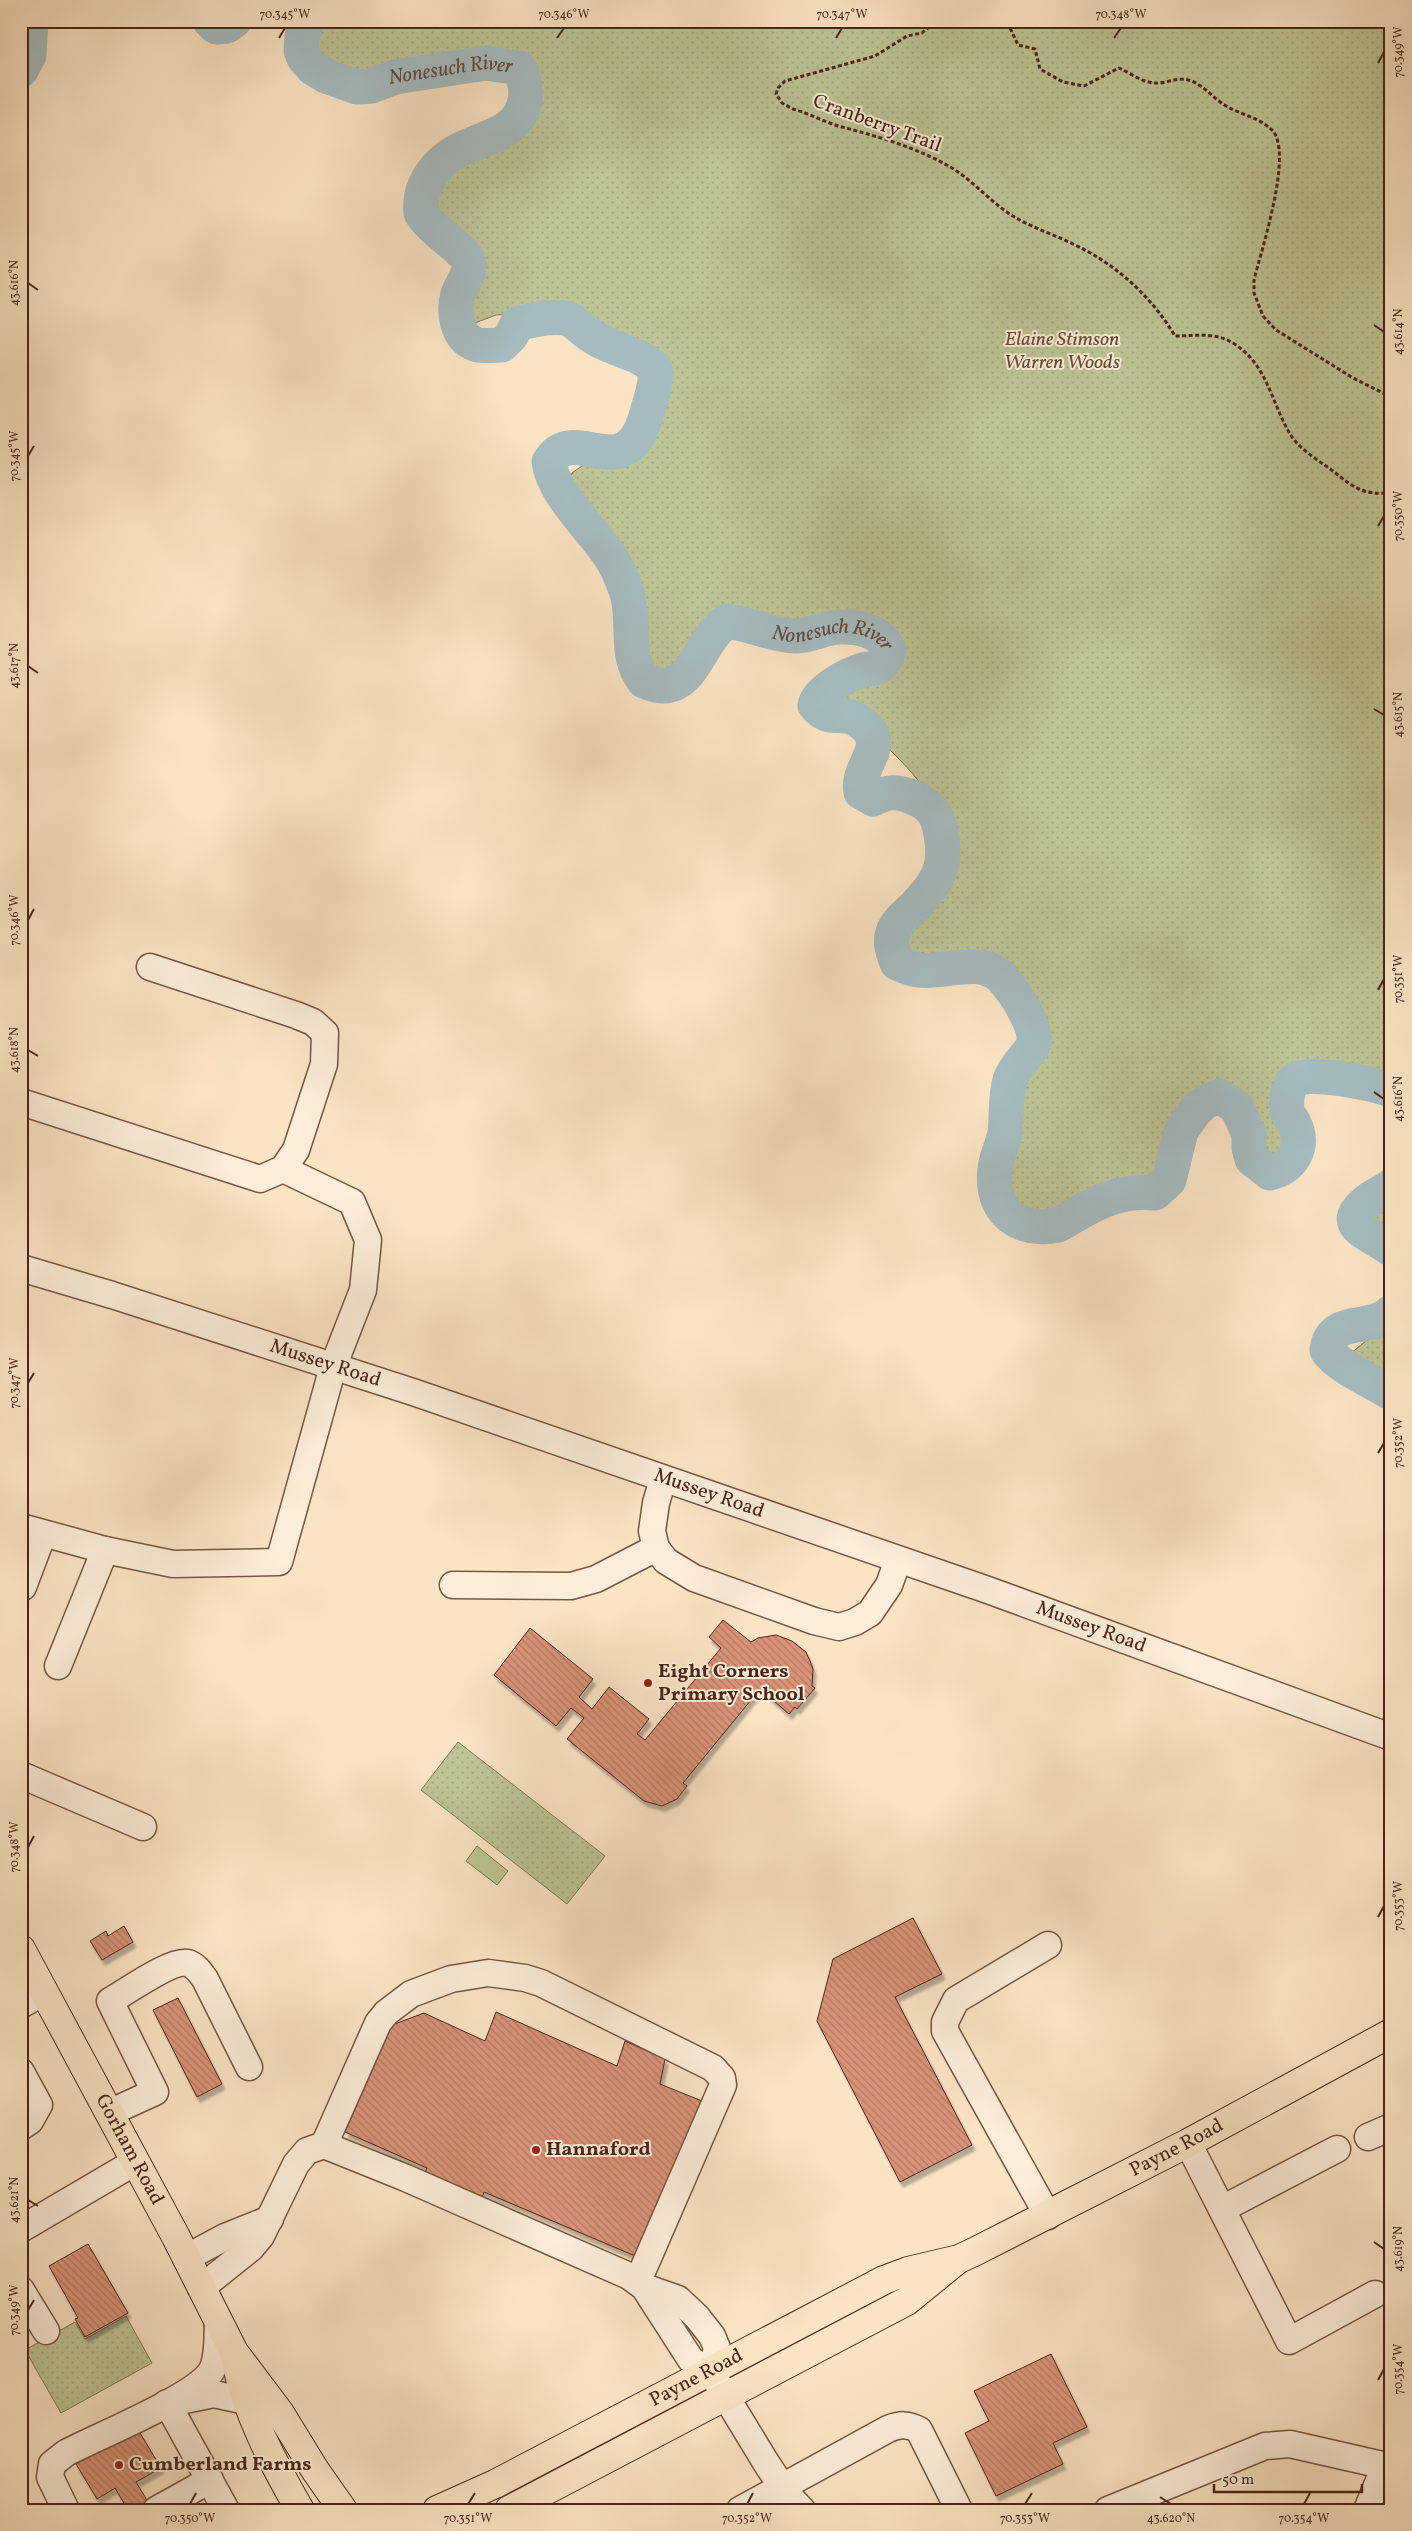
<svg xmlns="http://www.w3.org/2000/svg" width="1412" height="2531" viewBox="0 0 1412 2531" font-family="Vollkorn,serif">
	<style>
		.grass { fill: url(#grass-dots); stroke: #837456 }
		.pitch { fill: #bdc495; stroke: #837456 }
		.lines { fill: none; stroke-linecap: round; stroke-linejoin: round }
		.river { stroke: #a5bbc0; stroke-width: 35 }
		.building { fill: url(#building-back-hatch); stroke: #492516; filter: url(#shadow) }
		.minor-casing { stroke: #765542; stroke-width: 29 }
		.major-casing { stroke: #492516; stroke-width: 30 }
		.path { stroke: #492516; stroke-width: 3; stroke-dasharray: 4 2.5; stroke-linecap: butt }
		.minor { stroke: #fcedd9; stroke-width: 26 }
		.major { stroke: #fbe4c4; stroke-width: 28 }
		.ticks { fill: none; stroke: #492516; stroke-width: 2 }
		.poi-dot { fill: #8f2418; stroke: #fcedd9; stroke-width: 2 }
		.labels { text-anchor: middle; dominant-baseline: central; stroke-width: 4; stroke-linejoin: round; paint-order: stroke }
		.street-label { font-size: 20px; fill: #492516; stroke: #fcedd9 }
		.park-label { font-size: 20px; font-style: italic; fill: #664d36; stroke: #fcedd9 }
		.poi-label { font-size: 20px; font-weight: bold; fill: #492516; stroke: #fcedd9; text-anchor: start }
		.water-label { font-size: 21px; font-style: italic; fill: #604a40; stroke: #fcedd9 }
		.neatline { fill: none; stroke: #492516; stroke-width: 2 }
		.ticks-label { font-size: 12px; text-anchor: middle; fill: #492516 }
	</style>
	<defs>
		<pattern id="grass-dots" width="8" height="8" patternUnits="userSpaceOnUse" patternTransform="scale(1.25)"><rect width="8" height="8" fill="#bdc495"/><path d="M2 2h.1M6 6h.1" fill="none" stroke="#a4a880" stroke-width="1.8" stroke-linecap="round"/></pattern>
		<pattern id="building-back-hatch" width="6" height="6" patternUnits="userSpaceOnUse" patternTransform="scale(1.25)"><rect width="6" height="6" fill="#da9379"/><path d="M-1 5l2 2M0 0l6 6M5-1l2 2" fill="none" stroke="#b37862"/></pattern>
		<filter id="shadow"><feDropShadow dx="3" dy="5.5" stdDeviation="1" flood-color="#0004"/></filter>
	</defs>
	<rect width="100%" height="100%" fill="#fbe4c4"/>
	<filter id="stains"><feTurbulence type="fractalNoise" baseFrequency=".004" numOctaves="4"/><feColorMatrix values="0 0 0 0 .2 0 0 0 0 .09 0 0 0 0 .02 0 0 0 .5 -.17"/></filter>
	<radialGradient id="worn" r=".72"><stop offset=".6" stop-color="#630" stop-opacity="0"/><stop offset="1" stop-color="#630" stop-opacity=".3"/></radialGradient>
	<path class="grass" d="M319,21H1391V1082L1314,1064L1288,1072L1281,1111L1282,1148L1279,1157L1266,1164C1247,1148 1246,1099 1221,1088C1201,1080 1180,1106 1175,1123C1171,1135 1172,1157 1162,1166C1142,1186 1109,1181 1085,1193C1069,1200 1056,1214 1038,1218C1033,1219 1026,1216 1020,1214C1010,1209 1002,1181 1002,1171C1002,1154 1015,1137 1018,1120C1020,1105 1019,1090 1022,1075C1023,1064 1032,1055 1035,1044C1046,1010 1014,973 984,963C950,951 933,961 902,958L898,944L899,937C908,924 920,911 928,897C972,817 912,771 858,720C849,714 836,715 829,706V697C852,681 897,671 881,635C874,619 861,617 844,616C826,616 813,628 796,628C776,628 733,607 718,613C690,624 703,664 657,675L647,671L642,662L638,609L633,584L624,558L595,513L577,492L570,480L572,473L589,461L628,457L646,439L656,387L653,361L650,356L636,345L580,330L539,313L496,315L459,329L454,324L451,302L476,284L484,269L477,254L452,240L437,226L428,210L426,200L430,189L453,158L491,138L518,128L526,115L524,96L508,79L481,64L469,61L454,60L440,64L378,67L357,75L348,74L323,64L314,54L311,46V39Z
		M1391,1194V1241C1378,1233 1365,1227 1365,1210L1382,1202Z
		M1391,1320V1377L1375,1368L1352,1363L1348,1357L1350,1354Z
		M458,1742L605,1856L567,1904L421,1790Z
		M126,2316L152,2363L61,2413L25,2350L75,2322L85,2339Z"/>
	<path class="pitch" d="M477,1846L508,1871L497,1885L466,1861Z"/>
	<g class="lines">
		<g class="river">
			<path d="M210,21L216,27L227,26L234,21"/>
			<path id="s1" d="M307,21L302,37L301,50L304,58L313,68L326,76L357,87L371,86L395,77L486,63L519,68C525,79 527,88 525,101C519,131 492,135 468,146C440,157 418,182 421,213C430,229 466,251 469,262C472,272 461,285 458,294C453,311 456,337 475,344C483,347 494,345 502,345L511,336L517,324C532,320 548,316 564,318C574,319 581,329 590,335C611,350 634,350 655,368C657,382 652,396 648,409C627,494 574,419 549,462C553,495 596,532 613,561C617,568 621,577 624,585C638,616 622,654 644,681C693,704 696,641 727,621C750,624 772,635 795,636C811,636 825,627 840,627C859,626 882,632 889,650C887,656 884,664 878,667C874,669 867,669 863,670C847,675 820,689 815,705C829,723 842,710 857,720C895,744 855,764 861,792L873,799C888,791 896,791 912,797C929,804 936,811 940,829C948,865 939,882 914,907C908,913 900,919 896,926C888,939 892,950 897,963C904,966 910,969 918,970C945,974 979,955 1002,978C1014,991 1036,1024 1034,1042C1032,1053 1015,1064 1010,1080C1005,1097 1007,1115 1005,1133C1003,1145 996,1156 995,1169C990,1211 1018,1233 1058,1225C1091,1206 1115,1189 1155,1193L1169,1180L1181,1131L1195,1111L1205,1102L1220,1096L1237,1108L1249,1134V1148L1252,1159L1270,1173C1294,1167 1305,1146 1294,1123C1292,1119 1288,1115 1287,1110C1286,1101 1287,1087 1294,1081C1307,1069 1373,1084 1391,1090"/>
			<path d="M21,70L29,55L31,21"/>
			<path d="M1391,1186C1385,1191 1377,1194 1370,1199C1333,1226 1370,1233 1391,1249"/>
			<path d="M1391,1312C1373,1333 1332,1314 1327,1350C1338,1367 1372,1381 1391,1393"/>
		</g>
	</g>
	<path class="building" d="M723,1620L751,1642L758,1638L776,1635L792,1641L806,1652L810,1661L813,1669L812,1686L815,1688L797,1709L795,1707L789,1714L760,1689L683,1783L687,1786L677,1799L662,1806L644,1801L567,1739L584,1718L571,1708L556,1726L494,1675L530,1628L593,1679L579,1697L592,1709L609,1687L649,1719L637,1734L645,1740L721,1648L709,1637Z
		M913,1918L942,1974L895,1997L972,2145L900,2182L817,2021L833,1959Z
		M124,1926L133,1942L102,1960L90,1941L106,1931L108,1936Z
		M178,1998L222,2084L197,2097L153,2010Z
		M496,2012L617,2066L625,2041L665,2059L660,2084L707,2103L640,2258L484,2192L482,2198L425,2172L427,2168L345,2132L392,2025L424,2013L485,2041Z
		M88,2244L128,2313L85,2337L75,2319L78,2318L49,2266Z
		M1051,2354L1087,2427L1053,2443L1063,2464L996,2496L965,2433L989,2421L974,2391Z
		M137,2428L161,2468L136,2482L153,2510H128L115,2488L97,2499L76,2464Z"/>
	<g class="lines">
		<defs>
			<g id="minor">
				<path d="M21,1102L260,1179L283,1169L296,1150L324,1064L325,1033L313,1022L296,1015L150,967"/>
				<path id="s2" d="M21,1268L112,1295L413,1392L985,1589L1391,1737"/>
				<path d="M663,1479L656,1503L652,1531L656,1548L666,1561L694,1578L814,1621L839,1627L855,1622L870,1613L889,1585L898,1560"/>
				<path d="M21,1527L105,1550L173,1564L279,1562L333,1367L363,1290L368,1240L352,1202L283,1169"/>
				<path d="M453,1585L571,1586L596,1579L656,1548"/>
				<path d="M23,1587L43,1534"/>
				<path d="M58,1666L105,1550"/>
				<path d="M21,1775L143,1827"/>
				<path d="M21,2005L44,1992"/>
				<path d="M21,2072L39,2105L30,2121L21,2127"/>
				<path d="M109,2113L155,2092L110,2001C126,1992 172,1959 188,1963C196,1966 200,1972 205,1979L249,2067"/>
				<path d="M1368,2137L1391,2127"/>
				<path d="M1188,2143L1289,2341L1375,2294"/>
				<path d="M324,2145L378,2023L386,2013L411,1994L451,1979L488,1973L525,1978L541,1983L713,2068L722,2078L723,2085L638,2281"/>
				<path d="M1222,2209L1337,2149"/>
				<path d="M1048,2216L945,2031V2022L956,2000L1048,1945"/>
				<path d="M21,2229L135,2162"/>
				<path d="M186,2258L225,2237L270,2219"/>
				<path d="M644,2287L678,2299L697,2317L712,2336L717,2348L712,2372"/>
				<path d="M201,2288L251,2248L261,2236L296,2164L307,2151L324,2145L406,2178L629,2276L644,2287L691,2360L712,2372"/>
				<path d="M21,2290L46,2331"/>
				<path d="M714,2377L765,2461L786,2493L802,2510"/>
				<path d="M180,2401L214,2394L246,2401"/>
				<path d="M167,2403L226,2510"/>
				<path d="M66,2510L50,2477L52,2464L66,2453C96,2437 198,2396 212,2370C219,2356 217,2336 218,2321"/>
				<path d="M156,2510L210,2480"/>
				<path d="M740,2510L888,2429C900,2424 908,2424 919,2430L959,2510"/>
				<path d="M1108,2510L1265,2446L1290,2444L1391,2467"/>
				<path d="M1367,2510L1385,2466"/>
			</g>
			<g id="major">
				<path id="s3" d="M21,1949L176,2237L234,2352L280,2413L315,2470L343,2510"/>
				<path d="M235,2358C247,2414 272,2461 300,2510"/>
				<path id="s4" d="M437,2510L495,2484L884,2280L908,2271L959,2259L974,2252L1188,2143L1391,2033"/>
				<path d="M509,2510L907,2301L956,2261"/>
			</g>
		</defs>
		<use href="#minor" class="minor-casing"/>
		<use href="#major" class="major-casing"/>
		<path class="path" d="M948,21L931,25L922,33L907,36L875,56L785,81L778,88L776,94L782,103L793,109C811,114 828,124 846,128C883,138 920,149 952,168C976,183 994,206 1018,219C1036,229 1055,235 1073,244C1116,264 1151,296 1175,336C1194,336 1214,332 1231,342C1267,362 1271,402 1290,434C1300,450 1318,460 1333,471C1354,488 1363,495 1391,493
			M972,21L1010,28L1018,45L1035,49L1040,69L1063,82L1084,86L1119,68C1130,73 1142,82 1154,83C1165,84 1177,77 1188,80C1204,84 1214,100 1228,107C1242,115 1260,118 1272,130C1294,152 1261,251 1254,280V293L1263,316L1276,330L1353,378L1391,397"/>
		<use href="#minor" class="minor"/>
		<use href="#major" class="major"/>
	</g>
	<path class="ticks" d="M279,38L285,28M557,38L564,28M836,38L842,28M1114,38L1121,28M1378,63L1384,52M28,283L38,290M1374,325L1384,332M28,456L34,446M1378,526L1384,516M28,666L38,673M1374,709L1384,715M28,920L34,909M1378,990L1384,979M28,1050L38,1056M1374,1092L1384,1099M28,1383L34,1373M1378,1453L1384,1443M28,1847L34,1836M1378,1917L1384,1906M28,2200L38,2206M1374,2242L1384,2249M28,2310L34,2300M1378,2380L1384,2369M1160,2497L1171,2504M190,2504L196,2493M468,2504L475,2493M747,2504L753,2493M1025,2504L1032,2493M1304,2504L1310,2493"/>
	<g class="poi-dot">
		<circle cx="648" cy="1683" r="5"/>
		<circle cx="536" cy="2150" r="5"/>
		<circle cx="119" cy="2465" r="5"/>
	</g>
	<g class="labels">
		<g class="street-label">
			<text transform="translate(877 124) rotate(20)">Cranberry Trail</text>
			<text stroke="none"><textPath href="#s2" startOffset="319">Mussey Road</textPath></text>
			<text stroke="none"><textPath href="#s2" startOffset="724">Mussey Road</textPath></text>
			<text stroke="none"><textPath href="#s2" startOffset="1129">Mussey Road</textPath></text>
			<text stroke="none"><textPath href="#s4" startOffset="825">Payne Road</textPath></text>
			<text stroke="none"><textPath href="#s3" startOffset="228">Gorham Road</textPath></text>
			<text stroke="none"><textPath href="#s4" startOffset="291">Payne Road</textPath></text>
		</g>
		<g class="park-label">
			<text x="1062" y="340">Elaine Stimson<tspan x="1062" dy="23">Warren Woods</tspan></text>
		</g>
		<g class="poi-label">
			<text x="658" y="1672">Eight Corners<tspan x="658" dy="23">Primary School</tspan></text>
			<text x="546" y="2150">Hannaford</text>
			<text x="129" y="2465">Cumberland Farms</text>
		</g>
		<g class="water-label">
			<text stroke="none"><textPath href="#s1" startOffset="196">Nonesuch River</textPath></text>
			<text stroke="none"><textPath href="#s1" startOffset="1470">Nonesuch River</textPath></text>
		</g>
	</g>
	<rect width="1412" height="2531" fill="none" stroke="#fbe4c4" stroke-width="55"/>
	<path d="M1214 2484v8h148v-8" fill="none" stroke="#492516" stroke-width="2.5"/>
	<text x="1222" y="2484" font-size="15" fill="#492516" stroke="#fcedd9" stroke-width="4" paint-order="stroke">50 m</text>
	<rect x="28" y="28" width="1356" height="2476" class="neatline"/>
	<g class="ticks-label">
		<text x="285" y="18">70.345°W</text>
		<text x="564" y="18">70.346°W</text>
		<text x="842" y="18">70.347°W</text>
		<text x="1121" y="18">70.348°W</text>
		<text transform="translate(1398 52) rotate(-90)" y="4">70.349°W</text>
		<text transform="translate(14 283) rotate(-90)" y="4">43.616°N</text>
		<text transform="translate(1398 332) rotate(-90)" y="4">43.614°N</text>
		<text transform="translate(14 456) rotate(-90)" y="4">70.345°W</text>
		<text transform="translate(1398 516) rotate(-90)" y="4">70.350°W</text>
		<text transform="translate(14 666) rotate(-90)" y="4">43.617°N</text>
		<text transform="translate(1398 715) rotate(-90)" y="4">43.615°N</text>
		<text transform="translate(14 920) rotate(-90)" y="4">70.346°W</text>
		<text transform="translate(1398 979) rotate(-90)" y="4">70.351°W</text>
		<text transform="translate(14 1050) rotate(-90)" y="4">43.618°N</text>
		<text transform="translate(1398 1099) rotate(-90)" y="4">43.616°N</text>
		<text transform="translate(14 1383) rotate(-90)" y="4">70.347°W</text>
		<text transform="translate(1398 1443) rotate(-90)" y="4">70.352°W</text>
		<text transform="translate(14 1847) rotate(-90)" y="4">70.348°W</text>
		<text transform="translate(1398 1906) rotate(-90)" y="4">70.353°W</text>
		<text transform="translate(14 2200) rotate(-90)" y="4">43.621°N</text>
		<text transform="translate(1398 2249) rotate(-90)" y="4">43.619°N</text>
		<text transform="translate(14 2310) rotate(-90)" y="4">70.349°W</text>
		<text transform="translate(1398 2369) rotate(-90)" y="4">70.354°W</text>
		<text x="190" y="2522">70.350°W</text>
		<text x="468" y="2522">70.351°W</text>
		<text x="747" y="2522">70.352°W</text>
		<text x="1025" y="2522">70.353°W</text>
		<text x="1171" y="2522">43.620°N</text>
		<text x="1304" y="2522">70.354°W</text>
	</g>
	<rect width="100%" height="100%" filter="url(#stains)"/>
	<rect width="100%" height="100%" fill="url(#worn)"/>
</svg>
